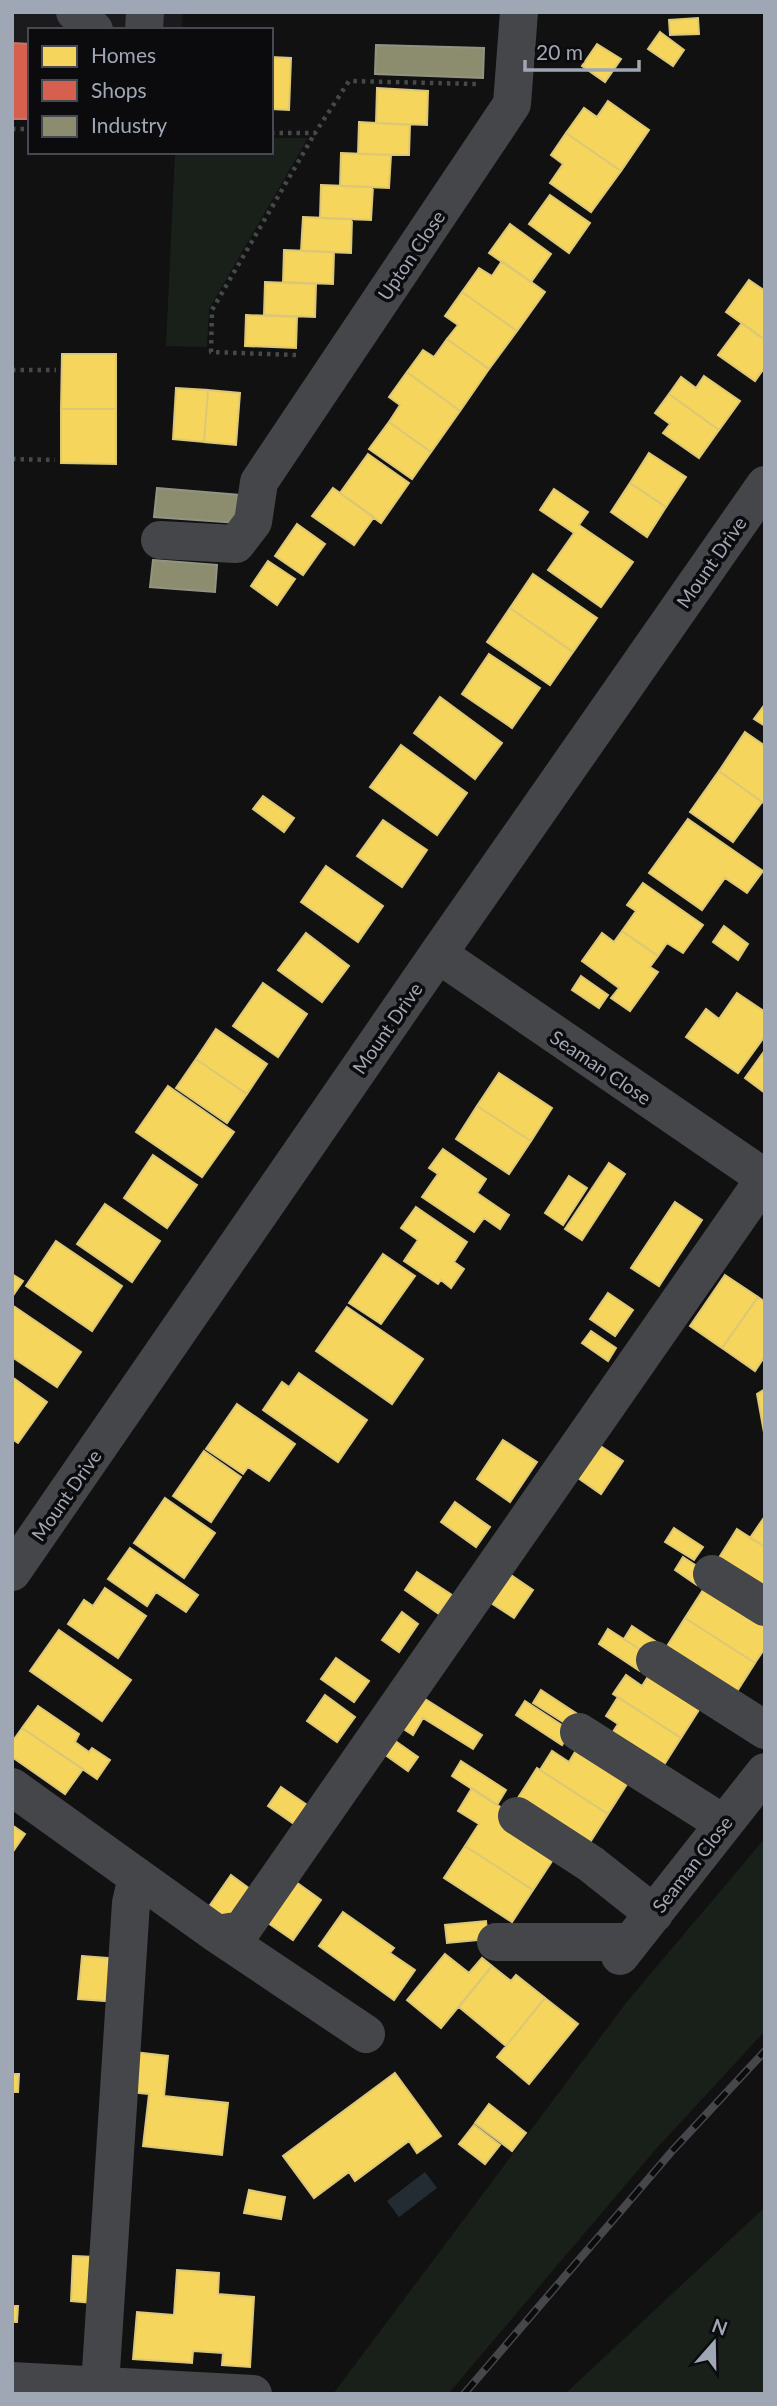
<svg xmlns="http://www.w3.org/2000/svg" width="777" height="2406" viewBox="0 0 777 2406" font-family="Lato,sans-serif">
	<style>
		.built { fill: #1b1b1d }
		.green { fill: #19201a }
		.water { fill: #242c33 }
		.homes { fill: #f6d55c; stroke: #dcc776; stroke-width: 2 }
		.shops { fill: #d6604d; stroke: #c6756c; stroke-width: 2 }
		.industry { fill: #8c8c6e; stroke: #929483; stroke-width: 2 }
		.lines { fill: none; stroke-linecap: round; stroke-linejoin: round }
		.path { stroke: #46484c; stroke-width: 4.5; stroke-dasharray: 3.5 5; stroke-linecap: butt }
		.minor { stroke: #45464a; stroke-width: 38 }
		.rail-casing { stroke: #45474a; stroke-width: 8 }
		.rail { stroke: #0b0b0d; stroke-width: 5; stroke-dasharray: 16; stroke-linecap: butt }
		.labels { text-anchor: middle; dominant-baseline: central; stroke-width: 7; stroke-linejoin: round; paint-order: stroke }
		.street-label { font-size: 19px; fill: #a0a7b4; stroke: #0b0b0d }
	</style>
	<rect width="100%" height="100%" fill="#111"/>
	<path class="built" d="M12,12H183L182,30H30V120H12Z"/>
	<path class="green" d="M271,138H308L209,309L207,347L166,346L175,152H271Z
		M765,1838V2031L656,2149L448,2394H333L626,2003Z
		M765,2207V2394H565Z"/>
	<path class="water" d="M425,2172L437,2188L399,2217L387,2201Z"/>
	<path class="homes" d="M698,18L699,34L670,35L669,20Z
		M660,32L684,50L673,66L648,49Z
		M597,44L621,59L605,82L582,66Z
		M271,57L291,58L289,110L271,109Z
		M377,88L428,91L427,125L376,123Z
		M608,101L649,130L621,171L566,133L584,108L597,117Z
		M359,122L410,125L409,155L358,154Z
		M566,133L621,171L591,212L550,183L563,164L551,155Z
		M341,153L391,155L389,188L340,186Z
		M321,185L373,187L371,220L320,218Z
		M550,195L590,223L569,253L529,224Z
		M303,217L352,219L351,253L301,251Z
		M510,224L551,254L531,282L489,253Z
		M284,250L334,252L333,284L283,282Z
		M502,261L545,292L517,331L462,292L479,268L492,276Z
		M749,280L765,291V340L726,312Z
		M265,282L316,284L315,317L264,315Z
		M462,292L517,331L489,369L447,339L458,325L445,316Z
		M246,315L297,317L296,348L245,346Z
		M742,323L765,340V367L755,381L718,355Z
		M447,339L489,369L460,411L407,372L423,350L434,357Z
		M62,354H116V409H61Z
		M407,372L460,411L431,452L389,422L400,405L389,397Z
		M704,376L740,401L719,430L669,394L681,377L696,388Z
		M176,388L208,390L204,442L173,439Z
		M208,390L240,393L236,445L204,442Z
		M669,394L719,430L699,458L663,433L670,424L655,413Z
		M61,409H116V464L61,463Z
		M389,422L431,452L412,479L369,449Z
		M649,453L686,477L666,507L630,483Z
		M368,454L409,483L381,523L340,493Z
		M630,483L666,507L647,537L611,512Z
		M333,488L374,517L354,545L312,516Z
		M554,489L588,512L579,525L633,562L601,607L548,570L574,533L540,510Z
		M297,524L325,544L303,575L275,556Z
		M268,561L295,579L277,605L251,586Z
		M533,574L597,618L573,652L510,608Z
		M510,608L573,652L550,685L487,642Z
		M489,654L540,688L512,728L462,694Z
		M440,697L502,743L475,779L414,733Z
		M765,704V726L754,719Z
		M745,732L765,746V804L719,771Z
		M401,745L467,793L437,835L370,787Z
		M719,771L762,802L733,842L690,812Z
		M263,796L294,818L284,832L253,809Z
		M688,819L763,871L747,893L725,878L702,910L649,873Z
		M383,820L427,850L402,887L357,856Z
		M326,866L383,906L358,942L301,902Z
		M643,883L703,925L683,953L667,943L658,956L622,931L636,911L627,905Z
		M724,926L748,944L738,960L713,942Z
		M622,931L658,956L650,967L658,972L630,1011L611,998L619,988L582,961L602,933L614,942Z
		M306,933L349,966L322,1002L278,970Z
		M581,976L608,995L599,1008L572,990Z
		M263,983L307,1014L278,1057L233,1026Z
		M737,993L765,1012V1036L738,1073L686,1037L706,1009L719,1019Z
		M216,1029L267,1064L247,1094L196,1059Z
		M765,1050V1093L745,1078Z
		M196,1059L247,1094L227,1123L176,1088Z
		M499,1073L552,1108L531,1141L477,1106Z
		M168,1086L234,1132L202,1177L136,1132Z
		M477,1106L531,1141L509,1174L456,1139Z
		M443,1149L486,1179L477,1193L509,1215L500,1229L484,1218L474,1232L422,1197L438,1174L429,1168Z
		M153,1155L197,1185L167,1228L124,1198Z
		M609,1163L625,1174L582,1240L565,1229Z
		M569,1176L587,1188L563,1225L545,1213Z
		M675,1202L702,1220L659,1286L631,1268Z
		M105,1204L160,1241L132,1282L77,1244Z
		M416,1207L467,1242L454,1262L464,1269L451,1288L441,1280L438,1284L404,1261L418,1240L401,1228Z
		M56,1241L122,1286L92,1331L26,1286Z
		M383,1254L415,1276L381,1324L349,1303Z
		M12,1274L23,1281L12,1297Z
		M725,1275L758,1297L722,1348L690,1326Z
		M608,1293L633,1310L615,1336L590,1319Z
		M758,1297L765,1302V1356L755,1371L722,1348Z
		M12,1305L81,1352L57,1387L12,1357Z
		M347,1307L423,1359L392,1404L316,1351Z
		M591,1331L616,1348L608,1361L582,1343Z
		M299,1373L367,1420L338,1462L263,1410L282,1382L289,1387Z
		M12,1377L47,1402L18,1443L12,1439Z
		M765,1389V1438L757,1394Z
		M237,1404L295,1444L269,1481L248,1467L243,1474L206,1449Z
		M503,1440L537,1462L510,1502L477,1479Z
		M599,1445L623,1461L601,1494L578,1478Z
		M204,1451L241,1477L211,1522L173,1496Z
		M165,1498L215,1533L184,1578L134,1543Z
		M455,1502L490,1527L476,1547L441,1522Z
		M765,1516V1547L750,1538Z
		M674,1528L703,1547L694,1560L665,1542Z
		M737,1529L765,1547V1594L710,1572Z
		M130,1548L198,1595L186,1612L156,1592L147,1606L108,1579Z
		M683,1557L706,1572L697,1585L675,1570Z
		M417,1572L452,1595L439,1614L405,1590Z
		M511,1575L533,1590L514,1618L491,1603Z
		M706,1585L765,1622V1648L755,1663L685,1618Z
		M105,1588L146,1616L118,1658L68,1624L84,1600L93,1606Z
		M402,1612L418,1624L399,1652L382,1640Z
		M685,1618L755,1663L734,1696L664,1651Z
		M632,1626L661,1645L653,1658L624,1639Z
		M608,1629L650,1656L640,1671L599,1644Z
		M59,1630L131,1680L102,1721L30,1671Z
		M336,1658L369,1681L354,1702L321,1679Z
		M651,1672L702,1705L681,1738L613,1694L626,1675L642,1686Z
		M541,1690L582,1717L574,1729L533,1703Z
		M325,1695L355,1717L337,1742L307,1721Z
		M422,1697L482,1735L473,1749L423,1718L413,1735L402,1728Z
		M618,1697L681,1738L660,1771L609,1738L618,1724L606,1716Z
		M525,1701L571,1731L562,1745L516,1715Z
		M38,1706L79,1734L75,1742L89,1752L92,1748L110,1760L97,1779L22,1728Z
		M22,1728L83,1769L65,1794L12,1757V1742Z
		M394,1740L418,1757L408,1771L384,1754Z
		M578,1747L629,1781L608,1814L540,1770L552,1751L569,1762Z
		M461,1761L506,1790L497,1805L452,1776Z
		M537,1768L608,1814L587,1847L516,1801Z
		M281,1787L310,1807L297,1826L268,1806Z
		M472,1788L511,1814L554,1858L533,1890L465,1846L479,1824L458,1811Z
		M12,1825L25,1834L12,1853Z
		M465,1846L533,1890L512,1922L444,1878Z
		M231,1875L254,1892L232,1925L208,1908Z
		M296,1882L321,1900L293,1940L268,1923Z
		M343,1912L394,1948L390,1953L415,1970L394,2000L319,1946Z
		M486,1921L488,1939L447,1943L445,1925Z
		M445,1954L469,1973L482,1958L492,1966L441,2028L407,2000Z
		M82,1956L120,1959L117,2002L78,1999Z
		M492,1966L511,1981L516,1975L545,1998L506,2046L459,2007Z
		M545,1998L578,2024L529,2084L497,2057Z
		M134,2052L168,2056L164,2096L228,2103L222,2155L143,2146L149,2094L130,2092Z
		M395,2073L441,2136L417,2153L409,2141L355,2181L349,2172L314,2198L283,2156Z
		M12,2074H19L18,2092H12Z
		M489,2104L526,2133L512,2151L475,2123Z
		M474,2125L500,2145L485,2164L459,2144Z
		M249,2190L285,2197L281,2219L244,2213Z
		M73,2256L96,2257L93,2303L71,2301Z
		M177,2270L219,2273L218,2294L254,2297L250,2367L222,2365L223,2353L193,2351L192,2363L133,2359L137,2312L174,2315Z
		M12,2306H18L17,2322H12Z"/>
	<path class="shops" d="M12,43L30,44V119H12Z"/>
	<path class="industry" d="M376,45L484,48L483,78L375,74Z
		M157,488L240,495L238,523L154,517Z
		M153,560L217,565L215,592L150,587Z"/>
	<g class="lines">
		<path class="path" d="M12,129H30
			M271,133H315L349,81L476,84
			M296,355L211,352L212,310L315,133
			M12,370H56
			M12,459L55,460"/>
		<path class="minor" d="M75,12L94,30
			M144,30L145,12
			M160,540L236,544L253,522L259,482L512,104L519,12
			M438,954L765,1178
			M12,1572L438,954L765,485
			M712,1574L765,1607
			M655,1660L765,1730
			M579,1732L724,1824
			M12,1787L217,1934L242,1930L765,1178
			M517,1816L591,1864L654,1914
			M217,1934L366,2034
			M496,1942H631
			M620,1956L765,1772
			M12,2381L253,2394
			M100,2386L131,1903L137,1877"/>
		<defs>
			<path id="rail" d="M464,2394L673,2150L765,2051"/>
		</defs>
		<use href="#rail" class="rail-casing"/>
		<use href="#rail" class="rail"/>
	</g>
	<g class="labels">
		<g class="street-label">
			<text transform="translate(411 255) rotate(-56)">Upton Close</text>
			<text transform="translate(711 562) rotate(-55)">Mount Drive</text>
			<text transform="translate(387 1028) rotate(-55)">Mount Drive</text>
			<text transform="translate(601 1067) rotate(34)">Seaman Close</text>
			<text transform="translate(66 1495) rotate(-55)">Mount Drive</text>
			<text transform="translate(692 1864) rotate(-52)">Seaman Close</text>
		</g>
	</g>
	<rect width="777" height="2406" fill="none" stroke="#a0a7b4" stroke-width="28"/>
	<rect x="28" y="28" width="245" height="126" fill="#0b0b0d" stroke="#474950" stroke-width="2"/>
	<rect x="42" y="46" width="35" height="21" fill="#f6d55c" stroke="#474950" stroke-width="2"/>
	<text x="91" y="63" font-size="21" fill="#a0a7b4">Homes</text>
	<rect x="42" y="80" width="35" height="21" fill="#d6604d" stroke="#474950" stroke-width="2"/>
	<text x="91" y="98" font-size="21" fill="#a0a7b4">Shops</text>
	<rect x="42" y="116" width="35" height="21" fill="#8c8c6e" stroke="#474950" stroke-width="2"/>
	<text x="91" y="133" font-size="21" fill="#a0a7b4">Industry</text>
	<g transform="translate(714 2343) rotate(20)" stroke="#0b0b0d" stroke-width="5" paint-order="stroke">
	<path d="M0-5L12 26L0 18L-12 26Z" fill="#a0a7b4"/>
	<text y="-10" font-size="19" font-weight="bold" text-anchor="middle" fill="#a0a7b4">N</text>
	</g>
	<path d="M525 60v10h114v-10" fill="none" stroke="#a0a7b4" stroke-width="3.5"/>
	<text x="536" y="60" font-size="21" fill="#a0a7b4" stroke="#0b0b0d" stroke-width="5" paint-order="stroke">20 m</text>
</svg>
